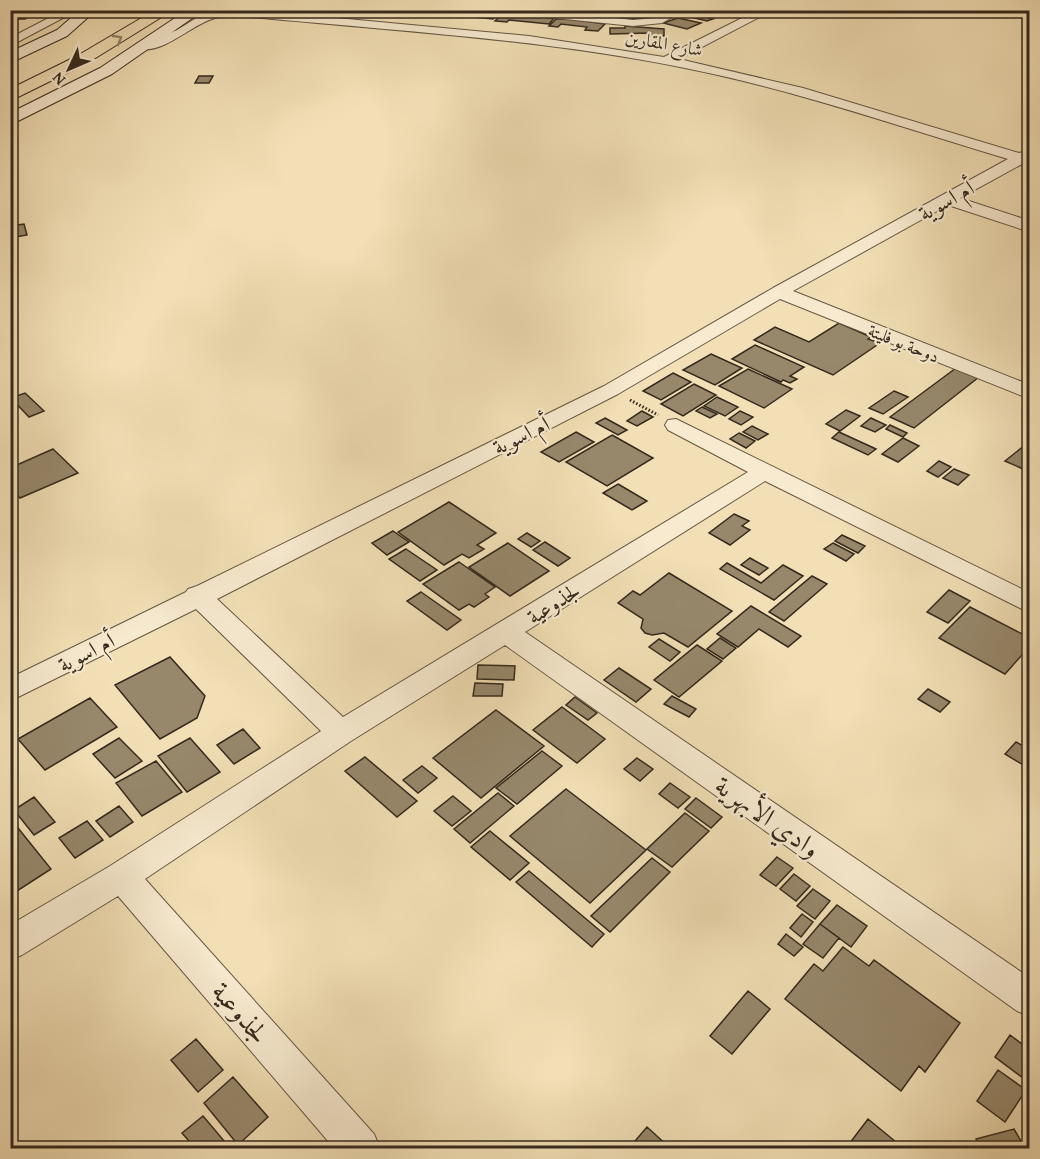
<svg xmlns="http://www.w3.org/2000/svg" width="1040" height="1159" viewBox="0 0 1040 1159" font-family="'Gentium Book Plus',Amiri,serif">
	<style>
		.building { fill: #97886c; stroke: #34291d; stroke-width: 1.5 }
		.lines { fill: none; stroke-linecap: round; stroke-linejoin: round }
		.street-casing { stroke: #645643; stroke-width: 2 }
		.secondary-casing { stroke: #34291d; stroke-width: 2 }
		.highway-casing { stroke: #34291d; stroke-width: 2 }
		.path { stroke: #34291d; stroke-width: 3; stroke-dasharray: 1.5 2; stroke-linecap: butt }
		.street { fill: #f7eacf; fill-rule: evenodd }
		.secondary { fill: #f7eacf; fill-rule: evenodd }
		.highway { fill: #f2dfb5; fill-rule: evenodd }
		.oneway { stroke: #938469 }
		.labels { text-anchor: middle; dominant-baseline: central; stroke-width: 4.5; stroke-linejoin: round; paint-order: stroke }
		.far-street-label { font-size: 18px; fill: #34291d; stroke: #f7eacf }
		.street-label { font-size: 22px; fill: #34291d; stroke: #f7eacf }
		.near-street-label { font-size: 27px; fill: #34291d; stroke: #f7eacf }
	</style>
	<rect width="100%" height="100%" fill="#f2dfb5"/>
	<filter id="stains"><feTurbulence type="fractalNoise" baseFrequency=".00333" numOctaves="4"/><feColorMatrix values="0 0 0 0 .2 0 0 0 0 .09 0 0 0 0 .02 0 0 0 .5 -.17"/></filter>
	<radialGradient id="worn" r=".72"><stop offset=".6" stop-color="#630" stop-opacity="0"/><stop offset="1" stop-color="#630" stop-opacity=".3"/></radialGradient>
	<path class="building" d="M17,10H42L25,19H10V14Z
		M446,10H480L499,13L493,19L454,15L440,16Z
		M597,10L639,11L651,12L646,18H630L595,13Z
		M694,10H731L732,11L708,18L713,19L707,21L682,15Z
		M517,13L534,16L554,18L549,24L509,20L507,22L495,21L502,14Z
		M678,18L701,23L687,29L663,23Z
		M556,19H570L605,24L598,31L585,30L587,27L561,24L558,27L549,26Z
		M625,26L664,29V36L650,35V33L610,34V28H625Z
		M199,76H213L209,83H195Z
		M24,224L27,235L10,238V226Z
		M839,323L871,337L868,339L880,343L833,375L754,340L775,327L809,342Z
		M755,345L804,367L790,376L797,379L790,383L783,380L781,382L732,359Z
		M711,354L742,368L715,385L683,370Z
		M956,368L979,377L914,428L890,417Z
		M748,369L792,389L764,408L719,386Z
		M673,373L691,382L661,400L643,391Z
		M694,384L716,395L683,416L661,404Z
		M894,391L908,397L883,414L869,408Z
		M25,393L44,411L29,417L11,398Z
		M717,397L738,407L725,416L704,406Z
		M702,407L717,414L710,418L696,411Z
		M846,410L860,416L840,431L826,424Z
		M642,411L653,417L637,426L627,421Z
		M740,411L753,417L741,425L729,419Z
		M605,418L627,430L618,435L596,423Z
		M871,418L886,425L875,432L861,426Z
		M890,425L907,433L903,437L886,429Z
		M752,426L768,434L758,440L743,432Z
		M576,432L594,442L559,462L541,452Z
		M839,432L876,449L868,455L832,438Z
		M739,433L755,441L746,448L730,439Z
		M612,435L653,458L607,486L566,462Z
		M903,438L919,446L898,462L882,454Z
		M1030,441V472L1005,461Z
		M53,449L78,473L20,498L10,488V468Z
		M939,461L951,467L938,477L927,471Z
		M954,469L969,475L958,485L943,478Z
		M618,484L647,501L632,510L603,493Z
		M449,502L496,533L477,545L484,549L469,558L462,554L444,565L398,532Z
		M734,514L749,521L742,526L750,530L730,545L709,533Z
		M393,531L409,542L387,555L372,543Z
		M527,533L540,541L531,547L518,539Z
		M842,535L865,546L858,553L835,541Z
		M545,542L570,558L558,566L533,550Z
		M508,543L549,571L510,596L469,567Z
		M833,543L854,554L846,561L824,549Z
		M406,549L437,570L420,581L389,559Z
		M750,558L768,568L759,575L741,565Z
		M459,562L495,587L485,594L489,597L474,607L469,604L459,610L423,584Z
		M727,563L761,583L783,565L803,576L774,600L720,569Z
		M669,573L732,611L688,647L664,633L652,635L645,633L641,628L643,619L618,603L633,591L640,595Z
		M812,576L827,584L784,621L769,612Z
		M949,590L970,601L948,623L927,612Z
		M421,592L461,620L447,630L407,601Z
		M751,606L801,636L788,647L759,629L738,647L717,634Z
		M970,607L1030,638V646L1005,674L939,638Z
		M720,638L736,648L723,659L707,649Z
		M659,639L680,652L670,661L649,647Z
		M697,645L722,661L679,697L654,680Z
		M170,657L205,696L197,718L160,739L115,685Z
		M478,665L515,666L514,680L477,679Z
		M619,668L651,689L636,702L604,680Z
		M475,683L503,684L502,696H473Z
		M928,689L950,702L940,712L918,699Z
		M672,696L696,709L689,717L664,704Z
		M575,697L597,713L588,720L566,705Z
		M90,698L117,727L45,770L18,739Z
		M562,707L605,739L577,763L533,730Z
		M496,710L544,746L481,798L433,758Z
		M243,729L260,748L234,764L217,745Z
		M119,738L142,761L115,778L93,754Z
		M190,738L220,772L187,792L158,756Z
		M1016,742L1030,750V769L1005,754Z
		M542,751L562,766L517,804L496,788Z
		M365,757L417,801L397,817L345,771Z
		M637,758L653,769L640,781L624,769Z
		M156,761L182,792L142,816L116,783Z
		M422,766L437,778L418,793L403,780Z
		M670,783L690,797L678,808L659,794Z
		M566,789L646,850L590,903L510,836Z
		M498,793L514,806L470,843L454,829Z
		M453,796L471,811L452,826L434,811Z
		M34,797L55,822L34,835L14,810Z
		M696,798L722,817L711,828L685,809Z
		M119,806L133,822L110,837L96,821Z
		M685,813L709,831L672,867L647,849Z
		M87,821L103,840L75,858L59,838Z
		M18,828L51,869L17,891L10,882V833Z
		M490,831L529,863L510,880L471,847Z
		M777,857L793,868L776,886L760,875Z
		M652,858L670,872L610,932L591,916Z
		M529,871L604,934L592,947L516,882Z
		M794,874L810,886L796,901L780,889Z
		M813,889L830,901L815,919L797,906Z
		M837,905L867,926L851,947L820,924Z
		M802,914L813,922L801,937L790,928Z
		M820,924L839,938L823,958L803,944Z
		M786,934L803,947L794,956L778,944Z
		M843,947L869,966L874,960L960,1023L925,1072L919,1066L901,1091L785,999L814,964L823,971Z
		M748,991L770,1009L732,1054L710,1036Z
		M1010,1035L1030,1050V1077L1027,1081L995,1057Z
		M196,1039L223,1070L198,1092L171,1060Z
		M998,1070L1026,1090L1005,1122L977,1101Z
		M233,1077L268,1117L238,1145L204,1103Z
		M203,1116L230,1148H195L182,1133Z
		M868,1119L896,1142L891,1148H846Z
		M647,1127L670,1148H629Z
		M1014,1129L1025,1148H981L976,1139Z"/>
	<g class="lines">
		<defs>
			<path id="street" d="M64,10H78L10,46V38Z
				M220,10H250L529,36L664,57L758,10H773L679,59L803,88L1019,153L1030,150V165L1022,164L960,198L1030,221V232L948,205L793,291L1030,385V399L780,299L618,394L217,599L343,717L748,472L668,430L665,425L668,420L676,419L1030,593V613L765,481L525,632L1030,978V1016L1017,1011L505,645L351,741L145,879L374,1134L380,1148H334L118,896L22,955L10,960V925L110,866L321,731L196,609L10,701V678L186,592L188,589L197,586L604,386L773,288L1008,159C901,127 795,90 685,68C536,38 382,30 231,15C225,16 218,17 212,19C192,25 164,53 141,49L139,46L177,30L203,14Z
				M500,10H543L633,20L656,18L670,10H685L662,23L633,26L505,13Z"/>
			<path id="secondary" d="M80,10L94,12L67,36L10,63V52L57,30Z
				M187,10H204L112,74L10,125V113L100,68Z"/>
			<path id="highway" d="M155,10H173L89,62L10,101V89L77,56Z"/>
		</defs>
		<use href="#street" class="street-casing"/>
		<use href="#secondary" class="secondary-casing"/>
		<use href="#highway" class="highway-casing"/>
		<path class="path" d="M630,400L658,415"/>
		<use href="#street" class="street"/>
		<use href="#secondary" class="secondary"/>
		<use href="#highway" class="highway"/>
	</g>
	<defs><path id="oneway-chevron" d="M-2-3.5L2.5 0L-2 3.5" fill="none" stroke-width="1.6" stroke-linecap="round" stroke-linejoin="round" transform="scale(1.5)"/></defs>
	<use class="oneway" href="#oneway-chevron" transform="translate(118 39) rotate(-30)"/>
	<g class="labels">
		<g class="far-street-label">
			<text transform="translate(664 43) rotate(10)">شارع المقارين</text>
			<text transform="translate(904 343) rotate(22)">دوحة بو فليتة</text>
		</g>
		<g class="street-label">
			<text transform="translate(946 200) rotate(-29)">أم اسوية</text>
			<text transform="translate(521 435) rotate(-26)">أم اسوية</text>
			<text transform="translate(553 603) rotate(-32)">لجذوعية</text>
			<text transform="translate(86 652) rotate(-27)">أم اسوية</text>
		</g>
		<g class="near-street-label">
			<text transform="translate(768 816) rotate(35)">وادي الأبهرية</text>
			<text transform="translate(241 1012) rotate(49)">لجذوعية</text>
		</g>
	</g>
	<rect width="1040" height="1159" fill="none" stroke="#f2dfb5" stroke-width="36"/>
	<rect x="12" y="12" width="1016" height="1135" fill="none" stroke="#34291d" stroke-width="3"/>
	<rect x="18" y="18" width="1004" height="1123" fill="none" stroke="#34291d" stroke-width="1.5"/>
	<g transform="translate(69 69) rotate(226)" stroke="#f7eacf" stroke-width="4.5" paint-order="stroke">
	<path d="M0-4.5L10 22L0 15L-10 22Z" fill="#34291d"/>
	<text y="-9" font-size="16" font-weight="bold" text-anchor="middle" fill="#34291d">N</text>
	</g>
	<rect width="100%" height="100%" filter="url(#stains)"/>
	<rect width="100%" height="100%" fill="url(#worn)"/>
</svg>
